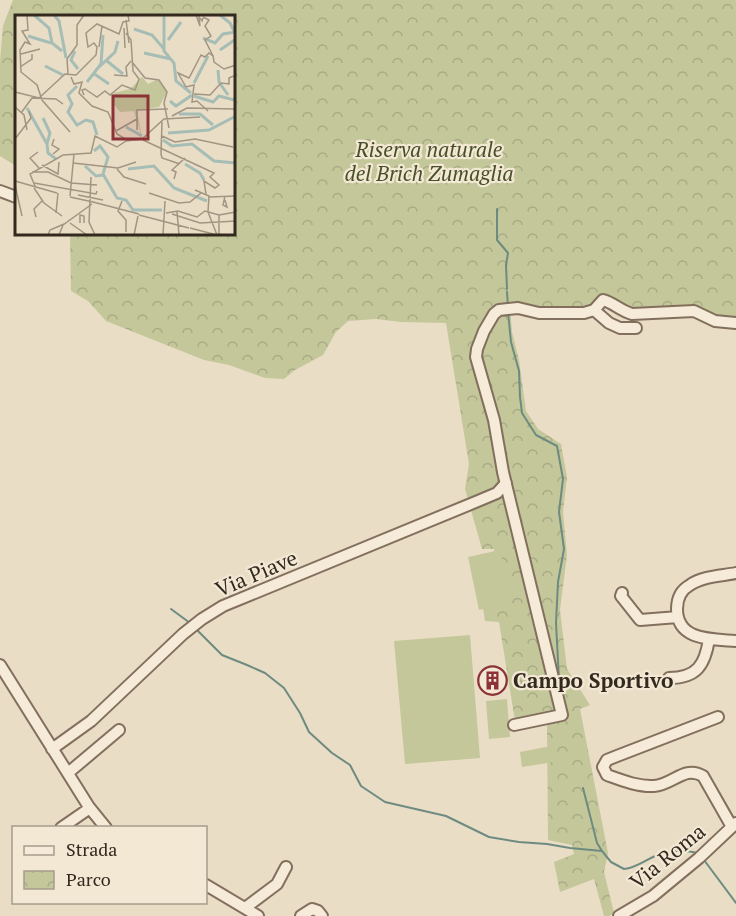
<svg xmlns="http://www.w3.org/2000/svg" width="736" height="916" viewBox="0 0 736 916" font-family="'PT Serif',serif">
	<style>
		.park { fill: url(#park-crowns) }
		.garden { fill: #c3c79a }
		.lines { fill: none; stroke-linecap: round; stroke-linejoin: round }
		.stream { stroke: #6e8b82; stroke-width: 2 }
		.minor-casing { stroke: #836f5d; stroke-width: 14 }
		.minor { stroke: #f5ebd8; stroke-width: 10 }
		.labels { text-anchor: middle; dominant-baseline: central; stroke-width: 4.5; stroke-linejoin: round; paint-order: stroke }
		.park-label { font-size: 21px; font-style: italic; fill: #474f28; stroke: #f2e8d4 }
		.street-label { font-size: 21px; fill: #34291f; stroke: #f2e8d4 }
		.poi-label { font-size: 21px; font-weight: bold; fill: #34291f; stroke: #f2e8d4; text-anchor: start }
		.inset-river { fill: none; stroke: #a6bdb6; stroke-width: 3 }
		.inset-road { fill: none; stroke: #a19583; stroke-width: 1.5 }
		.view { fill: #8c3337; fill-opacity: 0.15; stroke: #8c3337; stroke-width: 3 }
		.inset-edge { fill: none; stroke: #34291f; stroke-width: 3 }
	</style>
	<defs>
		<pattern id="park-crowns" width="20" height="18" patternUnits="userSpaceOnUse" patternTransform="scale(1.5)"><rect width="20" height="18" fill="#c3c79a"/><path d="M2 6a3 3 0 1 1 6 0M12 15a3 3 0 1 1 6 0" fill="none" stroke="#a8ab84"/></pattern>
	</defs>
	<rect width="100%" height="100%" fill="#eaddc5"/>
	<path class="park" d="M13,0H736V320L632,311L611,299L585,310H541L510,306L512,332L519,360L526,411L538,429L561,444L567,477L563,512L567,555L560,610L567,669L590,705L580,709L608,853L604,872L614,913L609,916H604L594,879L560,892L554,862L574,854L572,845L548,840L547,722L516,727L499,622L485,621L481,596L498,583L494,549H482L465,489L469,464L446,323L401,322L376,319L348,321L336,332L323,355L295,370L284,379L265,378L229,365L204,360L106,321L88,301L71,291L70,234H234V16H16V166L0,156V61L3,26Z"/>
	<path class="garden" d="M500,550L512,603L479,610L468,557Z
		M470,635L480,758L405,764L394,641Z
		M507,699L510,737L489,739L486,701Z
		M551,746L554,762L522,767L520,752Z"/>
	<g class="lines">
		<path class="stream" d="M497,209V240L508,253L506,265L507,289
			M507,292L508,307
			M508,312L511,342L519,371L520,397L522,413L536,435L557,446L563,479L559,512L564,549L558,582L556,623L559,680
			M171,609L190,623
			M195,628L222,655L247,665L265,673L284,688L300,713L309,732L332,753L350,765L361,786L385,802L446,816L489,837L519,842L547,844L570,848L602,851L611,862L624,869C636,868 644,861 655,856C666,850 686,850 698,853
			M583,788L597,843L602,851
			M704,860L736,903"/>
		<defs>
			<path id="minor" d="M0,191L16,197
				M594,310L609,323L620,328H636
				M736,573C721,576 703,576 690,585C681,590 677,599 677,609C677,641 712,639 736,641
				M622,593L621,596L640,620L678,617
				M0,665L89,807L106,828
				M669,678C697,678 705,665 709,639
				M718,717L617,756L607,760L603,767L607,775C621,780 638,787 654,786C673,785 684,765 703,776L732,827
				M514,725L562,715L503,472L494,420L476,357L477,349L484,331L494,314L499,310L518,308L539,313H584L594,310L603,300C614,303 619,310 632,314L694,311L715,321L736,323
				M52,749L91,721L183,634L202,619L223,606L478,501L497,493L506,483
				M68,773L119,730
				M61,828L90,808
				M206,885L258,916
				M245,908L277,884L286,867
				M301,916L312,909L318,911L322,916
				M619,916L653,896L699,858L736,823"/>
		</defs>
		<use href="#minor" class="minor-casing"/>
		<use href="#minor" class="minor"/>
	</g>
	<defs>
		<symbol id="building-ring" viewBox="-11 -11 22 22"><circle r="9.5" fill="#f2e8d4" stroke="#8c3337" stroke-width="1.5"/><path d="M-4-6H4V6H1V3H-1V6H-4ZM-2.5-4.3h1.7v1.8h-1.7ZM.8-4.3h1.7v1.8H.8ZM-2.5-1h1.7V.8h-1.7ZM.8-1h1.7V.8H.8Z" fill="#8c3337"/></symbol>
	</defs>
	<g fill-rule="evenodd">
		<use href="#building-ring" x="476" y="664" width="33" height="33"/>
	</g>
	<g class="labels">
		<g class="park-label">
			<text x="429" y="149">Riserva naturale<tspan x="429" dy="24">del Brich Zumaglia</tspan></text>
		</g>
		<g class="street-label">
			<text transform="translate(256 573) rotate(-23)">Via Piave</text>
			<text transform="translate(667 856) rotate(-39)">Via Roma</text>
		</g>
		<g class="poi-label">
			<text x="513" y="680">Campo Sportivo</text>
		</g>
	</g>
	<g transform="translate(15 15)">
		<rect width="220" height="220" fill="#eaddc5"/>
		<path d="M127,62L133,69L143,64L152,77L144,92L122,95L127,124L119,96L105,97L97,87L99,78L115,74Z" fill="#c3c79a"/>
		<path class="inset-river" d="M19,0L34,13L37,28L47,36M39,0L44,6L51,43M149,0V36L159,48L161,66L176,78M205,0L215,8L219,16M119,14L137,20L149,34M13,21L36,28M188,23L200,28L208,19L221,17M153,25L166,7M205,35L221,24M60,36L56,45L63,54M129,38L156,44M92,46L108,59M30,51L48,60M82,54L100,37L103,26M203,55L204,67L213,80M78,58L94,69M72,67L86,49L88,20M179,68L193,41M62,71L53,80L57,89L53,97L62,110L71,105L78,107L82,120M179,81L198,87L204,81L219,85L221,80M155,86L161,91L177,80M12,93L32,129L33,138L41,144M164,99H185L198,110M28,103L35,118L32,129M111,112L127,121M153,118L194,115L221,101M148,125L157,131L177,129L199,146L221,148M79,136L85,131L93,142L88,159L102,183L111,185L118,195H147M170,149L185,158L189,165M70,151L81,161L88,160M113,154L139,151L159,173L192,186"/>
		<path class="inset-road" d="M12,0L13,15L7,16L15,29L10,27L5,35L6,57L22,70L27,85L55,117M181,0L185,11L184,2L187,6L188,3M188,2L194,5L190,11L196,21L190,25L198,41L194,38L190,42L186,40L174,63L163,58L171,72L179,70L177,87L182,86L193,96M111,5L114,28M109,13L110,33M84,32L87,11M6,39L25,34M198,40L199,47L209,54L221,50M117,47L130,63L144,65L152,77L149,88L154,113M5,52L17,44V39M53,59L52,44L62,30V10L69,0M99,60L112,61L111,52L116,46M56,62L59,69L67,67L64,78L77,91L93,97L102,119L112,125M0,77L24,83L50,59L61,60L81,40L82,32L79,28L73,32L71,18L82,9L104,19L108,7L114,6L113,0M179,79L195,80L206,68L214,69V63L221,60M69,80L67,75L70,74L82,82L90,76L95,80L107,70L120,75L124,64L118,56L116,25L111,18M0,92L9,100L12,115M6,98L17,83L41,84L48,89M157,101L172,93L221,94M122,115V95L153,94M101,116L122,104M147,121L160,127L180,124L218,132M0,124L16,103L14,96M128,125L199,158L195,162L204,170L200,173L189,166L191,179M23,137L15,143L24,153M38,139L44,134L37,130L39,124M146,139L147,107M146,139L147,143L165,149M58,148L103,153L121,147M27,150L43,159L44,147M102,154L109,162L131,169M17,157H33L56,168L82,170M76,162L74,207L80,220M159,164L161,157L157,155L170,143M0,166L42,178M19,168L81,179L82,176M0,170L7,201M20,171L15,159L48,140L76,138L80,121L102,132L111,126L127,124L149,104L185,102M19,173L29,188L47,201M180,175L194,181L193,197L202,220M134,178L164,188L175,187L186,178M63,180L88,185M55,181L59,139M210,181L208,190L212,192L210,185M55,182L78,187M194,182L221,181M107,186L103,196L111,205V217M78,187L124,199M162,197L164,220M41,198L43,178M151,198L163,196L182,202L190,196L204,200L221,197M157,199L185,208L221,206M124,200L174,213M21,202L19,194L28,185M55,208L72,220M65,208V200L69,201V208M175,213L202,220M33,220L35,215L49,209M44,220L48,210L77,189M119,220L123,201M148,220L150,186M204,220V200"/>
		<path class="view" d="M98,81H133V124H98Z"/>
		<rect width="220" height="220" class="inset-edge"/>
	</g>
	<rect x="12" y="826" width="195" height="78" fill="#f2e8d4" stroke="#a69c8c" stroke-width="1.5"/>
	<rect x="24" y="846" width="30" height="9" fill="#f5ebd8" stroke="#a69c8c" stroke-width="1.5"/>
	<text x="66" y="856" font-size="18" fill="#34291f">Strada</text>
	<rect x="24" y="871" width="30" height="18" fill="url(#park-crowns)" stroke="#a69c8c" stroke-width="1.5"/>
	<text x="66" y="886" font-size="18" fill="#34291f">Parco</text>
</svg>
